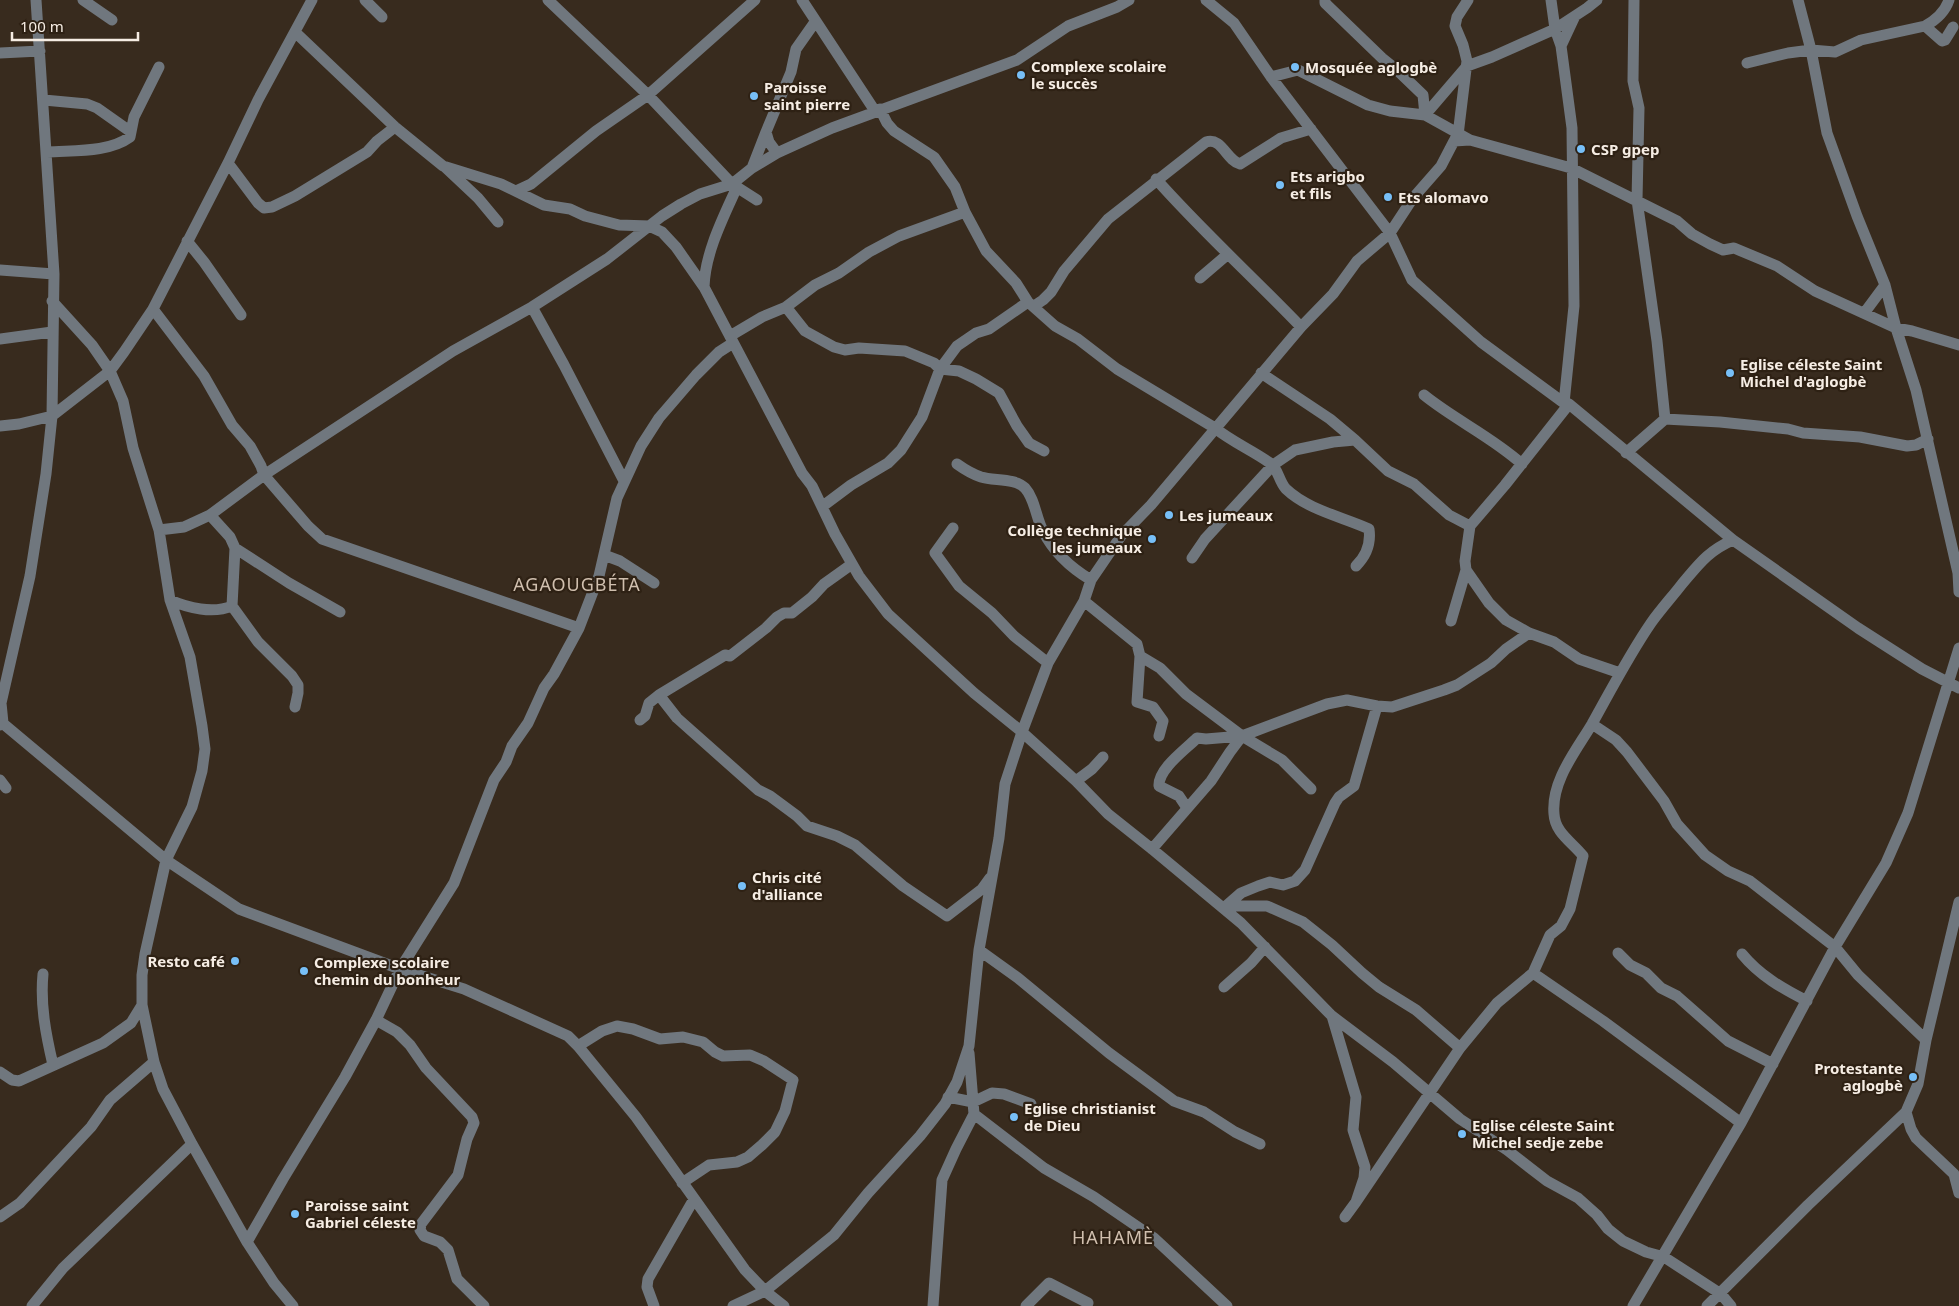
<svg xmlns="http://www.w3.org/2000/svg" width="1959" height="1306" viewBox="0 0 1959 1306" font-family="'Noto Sans',sans-serif">
	<style>
		.lines { fill: none; stroke-linecap: round; stroke-linejoin: round }
		.minor { stroke: #70777e; stroke-width: 11 }
		.poi-dot { fill: #77bff7; stroke: #2e2114; stroke-width: 2 }
		.labels { text-anchor: middle; dominant-baseline: central; stroke-width: 4.5; stroke-linejoin: round; paint-order: stroke }
		.poi-label { font-size: 15px; font-weight: bold; fill: #f6ede4; stroke: #2e2114; text-anchor: start }
		.quarter-label { font-size: 18px; letter-spacing: 1px; fill: #d0bfae; stroke: #2e2114 }
	</style>
	<rect width="100%" height="100%" fill="#382b1e"/>
	<g class="lines">
		<path class="minor" d="M83,0L112,20
			M365,0L382,17
			M548,0L648,95L732,184L757,200
			M802,0L875,111
			M1206,0L1234,23L1271,77L1390,233L1412,280L1481,342L1564,403L1569,404L1733,540L1858,628L1922,669L1959,688
			M1325,0V3L1382,58L1397,70L1423,95L1425,115L1467,66L1492,57L1555,29L1551,0
			M1634,0L1633,81L1639,108L1637,200L1657,341L1665,419
			M1798,0L1811,50L1827,133L1857,216L1885,285L1896,328L1916,390L1953,551L1958,573L1959,592
			M1925,26L1942,41L1945,40L1953,27
			M295,32L395,127L443,166L501,184L544,205L570,209L585,216L619,225L649,226L662,232L676,247L704,287L802,473L812,486L835,534L859,576L888,614L974,693L1022,732L1076,781L1108,814L1152,849L1241,923L1332,1016L1393,1062L1460,1119L1507,1150L1547,1181L1578,1198L1597,1215L1608,1229L1623,1241L1646,1252L1664,1257L1721,1294L1731,1306
			M1561,46L1575,16
			M0,53L40,51
			M1747,63L1788,53L1811,50L1835,52L1861,40L1925,26C1936,20 1945,12 1949,0
			M1271,77L1298,70L1368,105L1390,111L1425,115L1470,140L1571,168L1677,221L1692,234L1710,244L1723,250L1734,248L1777,266L1815,291L1896,328L1912,331L1959,345
			M44,100L87,104L97,108L131,132
			M1455,139L1458,135L1467,61L1463,45L1455,26L1457,17L1468,0
			M47,152C74,150 108,153 130,137L134,117L159,67
			M777,153L769,142L766,132L791,72L796,49L815,22
			M228,163L258,203L264,208L272,207L295,196L367,152L377,141L395,127
			M445,167L478,198L498,222
			M752,168L766,132
			M1156,179C1202,231 1253,277 1301,327
			M516,191L531,184L596,131L648,95L755,0
			M187,241L204,262L241,315
			M0,270L54,274
			M1200,278L1228,254
			M704,287C705,253 723,218 737,187
			M52,301L92,345L110,371L123,401L133,448L159,530L170,600L190,657L202,726L205,749L202,771L192,807L166,860L145,954L142,975V1005L154,1062L163,1089L192,1144L247,1242L274,1283L293,1306
			M1028,302L1055,326L1078,339L1117,369L1215,428C1232,442 1252,450 1270,463C1278,468 1279,482 1286,489C1308,510 1343,517 1369,529C1371,543 1366,556 1356,566
			M1034,306L1043,300L1051,292L1064,271L1108,219L1206,142C1222,137 1226,160 1240,164L1281,138L1311,129
			M532,307L564,365L624,481
			M786,307L805,331L834,347L845,350L859,348L905,351L934,363L940,369L959,371L976,379L999,393L1017,426L1029,443L1044,451
			M153,309L204,376L232,425L250,446L261,466L264,475L308,526L322,539L579,628
			M1865,312L1885,285
			M730,336L762,317L786,307L815,285L839,273L869,252L899,236L965,212
			M0,339L52,332
			M1261,373L1330,419L1355,440L1388,471L1414,484L1449,515L1470,526
			M1424,395C1455,420 1492,437 1522,464
			M1564,403L1574,306L1572,128L1561,46L1555,29L1587,8L1597,0
			M0,426L19,424L52,416L110,371L124,352L153,309L228,163L258,100L312,0
			M1626,453L1665,419L1720,422L1788,429L1803,433L1860,437L1907,446L1916,445L1928,439
			M957,464C964,469 972,474 981,477C994,481 1015,478 1025,488C1035,499 1036,518 1043,531C1054,553 1071,568 1091,580
			M823,506L851,485L888,463L901,450L922,417L940,369L957,346L976,333L989,329L1028,302L1016,283L986,251L965,212L955,187L934,157L894,131L887,123L880,109
			M210,515L230,537L235,548L232,606L258,642L292,676L298,685V693L295,707
			M953,528L935,553L959,586L992,613L1014,636L1048,663
			M159,530L184,527L210,515L264,475L453,351L532,307L607,259L662,216L681,204L700,194L732,184L752,168L777,153L832,128L1017,60L1068,26L1117,7L1129,0
			M235,548L289,583L340,612
			M604,555L620,561L654,583
			M1192,558L1205,539L1273,465L1295,450L1333,442L1355,440
			M1466,570L1489,603L1506,620L1529,633L1554,642L1579,659L1620,673
			M170,600C188,608 213,614 232,606
			M1084,601L1137,644L1140,656L1160,668L1186,694L1242,736L1327,704L1347,700L1377,706L1392,707L1444,690L1457,685L1491,663L1506,649L1529,633
			M1451,621L1466,570L1465,561L1470,526L1505,485L1569,404
			M1140,656L1137,702L1153,707L1163,721L1159,736
			M659,695L677,718L758,790L770,796L797,816L807,826L837,836L855,845L903,886L947,916L982,889L990,878
			M640,720L645,716L649,703L659,695L725,655L730,656L766,628L777,617L784,613H792L812,597L824,584L852,564
			M0,721L166,860L239,909L400,969L464,989L568,1036L578,1046L636,1117L745,1270L765,1291L784,1306
			M1592,724L1616,740L1627,752L1664,801L1677,824L1705,855L1728,871L1750,881L1835,947L1858,975L1926,1040
			M0,725L3,723L1,703L30,576L46,474L52,416L54,274L36,0
			M0,780L6,788
			M1076,781L1092,769L1103,757
			M1187,808L1179,796L1159,786C1158,769 1185,750 1197,738L1206,739L1242,736
			M1152,849L1211,781L1230,752L1242,736L1282,760L1311,789
			M1228,906H1267L1303,922L1332,945L1362,973L1379,987L1416,1010L1460,1048L1356,1202
			M1225,907L1241,893L1258,886L1270,882L1283,885L1295,881L1305,870L1335,803L1339,797L1354,786L1377,706
			M979,950L1018,978L1109,1053L1174,1101L1204,1112L1235,1132L1260,1144
			M1618,953L1630,965L1646,973L1661,988L1677,996L1728,1041L1773,1064
			M1742,954C1759,975 1783,989 1807,1001
			M1533,973L1603,1021L1741,1123
			M43,974C40,1005 46,1035 53,1065
			M1224,987L1251,963L1265,947
			M1332,1016L1356,1097L1353,1130L1365,1167L1364,1178L1356,1202L1345,1217
			M376,1020L397,1032L410,1045L426,1068L472,1117L474,1123L467,1139L458,1175L421,1224L420,1230L424,1236L440,1242L448,1250L457,1279L484,1306
			M578,1046L602,1031L617,1026L633,1029L660,1039L683,1037L703,1042L715,1052L723,1056L750,1055L764,1061L793,1080L785,1111L775,1132L762,1145L748,1157L737,1162L709,1165L682,1183
			M1460,1048L1497,1003L1533,973L1550,935L1561,926L1570,909L1583,856C1572,842 1555,833 1554,814C1551,781 1576,751 1592,724C1611,690 1629,655 1651,623C1661,609 1672,597 1682,584C1699,564 1708,551 1733,540
			M969,1053L974,1114L1044,1168L1094,1197L1154,1238L1227,1306
			M0,1072L12,1080L19,1081L103,1043L131,1023L142,1005
			M948,1097L973,1102L992,1093L1004,1094L1031,1104
			M1906,1112L1911,1129L1916,1138L1954,1174L1959,1193
			M0,1217L20,1203L91,1127L110,1100L154,1062
			M247,1242L283,1179L345,1077L376,1020L400,969L454,883L494,780L506,762L512,746L528,723L544,688L554,674L579,628L599,576L617,498L641,446L659,418L696,375L719,352L733,343
			M32,1306L63,1268L192,1144
			M654,1306L647,1287L648,1279L694,1199
			M733,1306L765,1291L834,1235L868,1193L920,1136L945,1104L957,1082L969,1046L979,950L999,838L1005,784L1022,732L1048,663L1084,601L1091,580L1121,536L1151,505L1301,327L1333,294L1357,261L1390,233L1413,198L1441,166L1454,141L1470,140
			M933,1306L942,1180L956,1149L974,1114
			M1026,1306L1049,1283L1088,1303
			M1633,1306L1741,1123L1835,947L1886,863L1908,813L1959,648
			M1707,1306L1808,1205L1906,1112L1918,1084L1926,1040L1959,902"/>
	</g>
	<g class="poi-dot">
		<circle cx="1295" cy="67" r="5"/>
		<circle cx="1021" cy="75" r="5"/>
		<circle cx="754" cy="96" r="5"/>
		<circle cx="1581" cy="149" r="5"/>
		<circle cx="1280" cy="185" r="5"/>
		<circle cx="1388" cy="197" r="5"/>
		<circle cx="1730" cy="373" r="5"/>
		<circle cx="1169" cy="515" r="5"/>
		<circle cx="1152" cy="539" r="5"/>
		<circle cx="742" cy="886" r="5"/>
		<circle cx="235" cy="961" r="5"/>
		<circle cx="304" cy="971" r="5"/>
		<circle cx="1913" cy="1077" r="5"/>
		<circle cx="1014" cy="1117" r="5"/>
		<circle cx="1462" cy="1134" r="5"/>
		<circle cx="295" cy="1214" r="5"/>
	</g>
	<g class="labels">
		<g class="poi-label">
			<text x="1031" y="66">Complexe scolaire<tspan x="1031" dy="17">le succès</tspan></text>
			<text x="1305" y="67">Mosquée aglogbè</text>
			<text x="764" y="87">Paroisse<tspan x="764" dy="17">saint pierre</tspan></text>
			<text x="1591" y="149">CSP gpep</text>
			<text x="1290" y="176">Ets arigbo<tspan x="1290" dy="17">et fils</tspan></text>
			<text x="1398" y="197">Ets alomavo</text>
			<text x="1740" y="364">Eglise céleste Saint<tspan x="1740" dy="17">Michel d'aglogbè</tspan></text>
			<text x="1179" y="515">Les jumeaux</text>
			<text x="1142" y="530" text-anchor="end">Collège technique<tspan x="1142" dy="17">les jumeaux</tspan></text>
			<text x="752" y="877">Chris cité<tspan x="752" dy="17">d'alliance</tspan></text>
			<text x="225" y="961" text-anchor="end">Resto café</text>
			<text x="314" y="962">Complexe scolaire<tspan x="314" dy="17">chemin du bonheur</tspan></text>
			<text x="1903" y="1068" text-anchor="end">Protestante<tspan x="1903" dy="17">aglogbè</tspan></text>
			<text x="1024" y="1108">Eglise christianist<tspan x="1024" dy="17">de Dieu</tspan></text>
			<text x="1472" y="1125">Eglise céleste Saint<tspan x="1472" dy="17">Michel sedje zebe</tspan></text>
			<text x="305" y="1205">Paroisse saint<tspan x="305" dy="17">Gabriel céleste</tspan></text>
		</g>
		<g class="quarter-label">
			<text x="577" y="584">AGAOUGBÉTA</text>
			<text x="1113" y="1237">HAHAMÈ</text>
		</g>
	</g>
	<path d="M12 32v8h126v-8" fill="none" stroke="#f6ede4" stroke-width="2.5"/>
	<text x="20" y="32" font-size="15" fill="#f6ede4" stroke="#2e2114" stroke-width="4" paint-order="stroke">100 m</text>
</svg>
